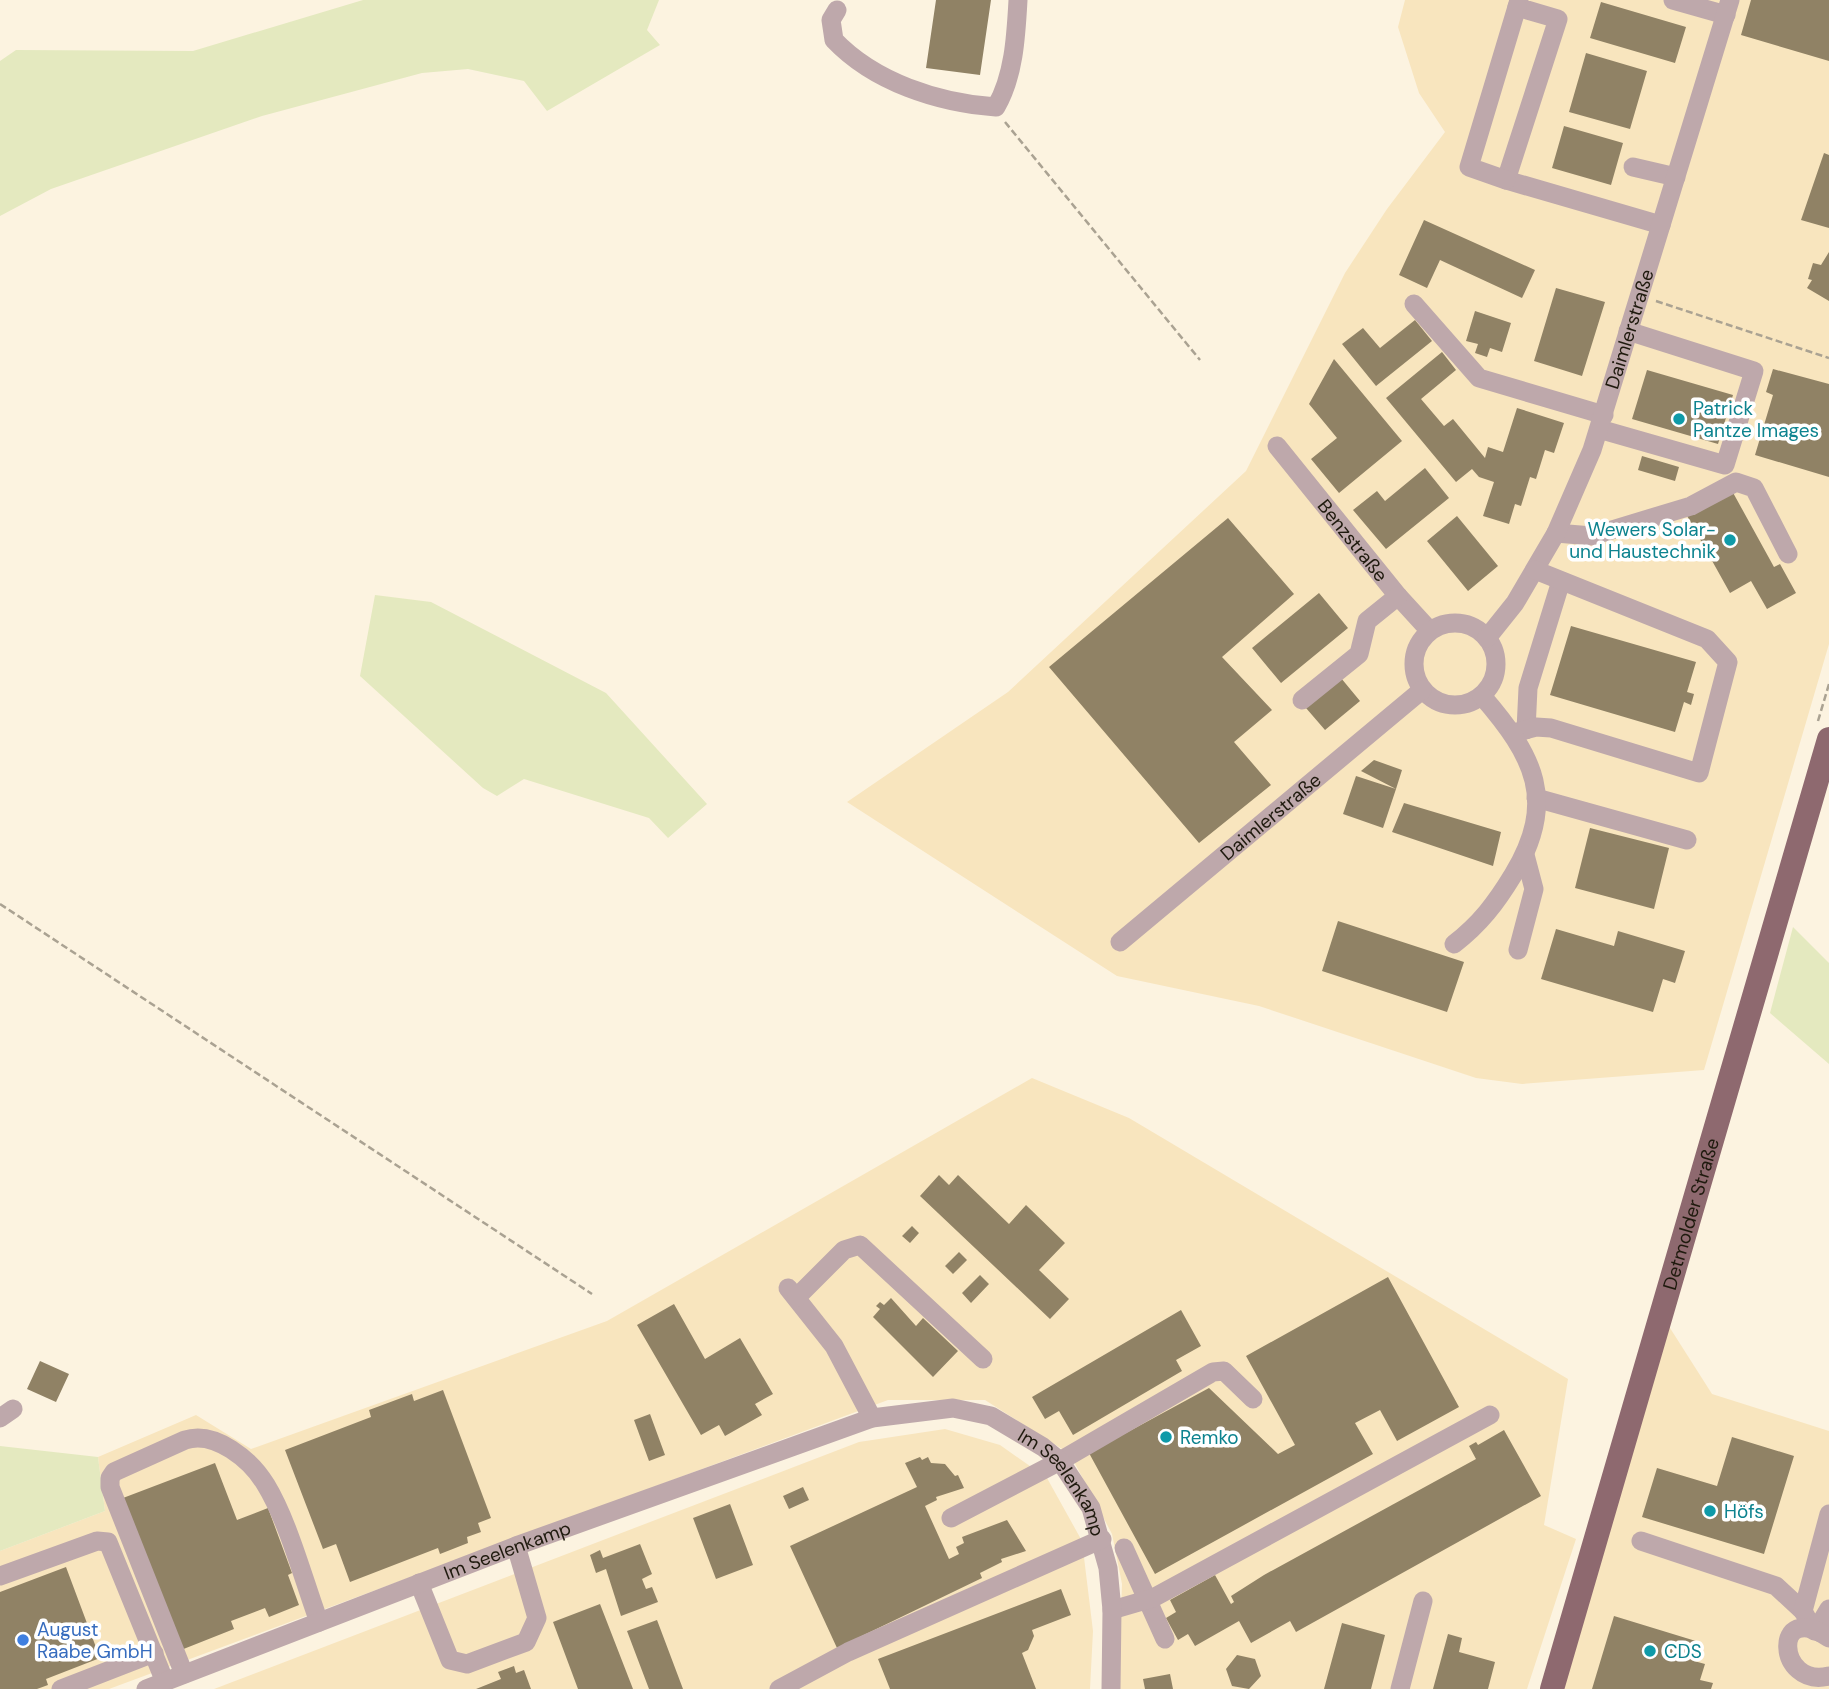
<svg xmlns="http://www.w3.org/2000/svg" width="1829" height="1689" viewBox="0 0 1829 1689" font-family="'DM Sans',sans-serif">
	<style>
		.built { fill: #f8e5be }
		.green { fill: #e4e9bf }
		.building { fill: #908265 }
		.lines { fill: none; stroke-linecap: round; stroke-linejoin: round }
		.path { stroke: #aaa292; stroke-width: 2.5; stroke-dasharray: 7 3.5; stroke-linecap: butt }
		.minor { stroke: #bea8ab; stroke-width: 19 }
		.major { stroke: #8e696f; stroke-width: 24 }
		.culture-dot { fill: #0f9aa8; stroke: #fff; stroke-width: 2.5 }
		.shop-dot { fill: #3f7fe0; stroke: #fff; stroke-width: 2.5 }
		.labels { text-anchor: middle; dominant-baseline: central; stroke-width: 7; stroke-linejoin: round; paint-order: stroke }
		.street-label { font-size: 19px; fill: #1f1a0e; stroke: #fff }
		.culture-label { font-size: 19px; fill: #0d838f; stroke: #fff; text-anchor: start }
		.shop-label { font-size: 19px; fill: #366cbe; stroke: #fff; text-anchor: start }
	</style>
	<rect width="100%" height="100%" fill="#fcf3e0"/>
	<path class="built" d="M1405,0H1829V644L1704,1070L1522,1084L1476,1078L1259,1006L1117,976L847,802L1008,692L1246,471L1345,273L1387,209L1445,132L1419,93L1398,27Z
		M1032,1078L1129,1118L1568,1379L1544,1525L1576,1539L1527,1689H1118L1122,1584L1112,1534L1070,1454L985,1400H888L109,1689H0V1551L105,1511L98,1457L196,1415L251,1449L607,1321Z
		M1663,1317L1712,1394L1829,1431V1689H1559Z
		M945,1429L1000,1445L1047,1478L1082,1541L1093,1631L1090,1689H214L859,1442Z"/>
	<path class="green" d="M363,0H659L647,30L660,45L547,111L524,81L468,69L422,73L262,116L51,189L0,216V61L16,50L193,51Z
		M375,595L431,602L606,693L707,804L668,838L649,818L524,779L497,796L483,788L360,676Z
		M1793,927L1829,963V1064L1770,1013Z
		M0,1446L98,1457L105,1511L0,1551Z"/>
	<path class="building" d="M936,0H991L980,75L926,68Z
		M1751,0H1829V61L1741,35Z
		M1601,2L1686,27L1675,63L1590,38Z
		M1586,53L1647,71L1630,129L1569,112Z
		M1564,126L1623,143L1611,185L1552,168Z
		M1824,153L1829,155V228L1801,220Z
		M1424,220L1535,270L1522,298L1440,260L1427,288L1399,275Z
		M1829,252V301L1807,288L1812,280L1808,279L1813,263L1821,265Z
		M1556,288L1605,302L1582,376L1534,361Z
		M1475,311L1511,323L1502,352L1490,348L1487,357L1475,353L1478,344L1466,341Z
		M1415,320L1432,341L1376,386L1342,344L1363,328L1380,348Z
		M1442,352L1456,370L1421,399L1444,426L1453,419L1485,458L1488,447L1503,452L1517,408L1564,423L1554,453L1545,450L1536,479L1530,477L1521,506L1515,504L1509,524L1483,516L1494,482L1479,477L1472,469L1456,482L1386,398Z
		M1334,359L1402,441L1339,493L1311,459L1337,438L1309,404Z
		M1773,369L1829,384V477L1755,455L1773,395L1766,392Z
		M1647,370L1733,395L1718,444L1632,419Z
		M1642,456L1679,467L1675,481L1638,470Z
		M1425,468L1449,498L1386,549L1353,510L1377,491L1385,501Z
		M1731,489L1774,567L1780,564L1796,593L1767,609L1751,581L1730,593L1686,514Z
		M1457,516L1498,566L1468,591L1427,541Z
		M1228,518L1294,594L1222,657L1272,710L1234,742L1271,785L1199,843L1049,667Z
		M1319,593L1348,628L1281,683L1252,648Z
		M1571,626L1696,662L1687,692L1694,694L1691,705L1684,702L1675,732L1550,695Z
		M1341,678L1360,701L1325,730L1306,708Z
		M1374,760L1402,770L1396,789L1361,771Z
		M1356,776L1396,789L1383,828L1343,814Z
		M1404,803L1501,832L1493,866L1392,832Z
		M1590,828L1669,848L1654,909L1575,888Z
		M1338,921L1464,962L1447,1012L1322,971Z
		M1556,929L1614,946L1618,931L1685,951L1675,983L1663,979L1653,1012L1541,979Z
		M939,1175L949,1185L958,1175L1009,1224L1026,1205L1065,1243L1039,1270L1069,1299L1050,1319L920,1196Z
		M912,1226L919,1233L910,1243L902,1236Z
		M959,1252L967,1260L953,1274L945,1266Z
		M980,1275L989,1284L971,1303L962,1293Z
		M1388,1277L1459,1407L1397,1441L1380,1410L1355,1423L1373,1454L1155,1574L1089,1453L1209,1388L1278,1454L1295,1445L1246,1356Z
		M891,1298L916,1326L923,1318L958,1351L933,1377L873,1317L880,1309L876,1306L880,1302L884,1305Z
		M674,1304L705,1359L740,1338L773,1394L755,1404L762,1415L725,1436L719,1425L701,1435L637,1325Z
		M1181,1310L1201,1346L1176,1360L1182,1371L1073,1435L1059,1411L1045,1419L1032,1397Z
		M40,1361L69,1374L56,1402L27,1389Z
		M443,1390L491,1518L478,1523L481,1532L467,1537L468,1543L440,1554L438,1548L350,1582L336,1544L323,1549L285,1450L371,1417L369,1410L412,1394L414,1401Z
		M650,1414L665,1455L649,1461L634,1420Z
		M1504,1430L1541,1496L1296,1632L1290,1621L1251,1643L1239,1621L1195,1646L1188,1634L1178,1640L1166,1618L1176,1612L1170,1600L1215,1575L1231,1604L1234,1602L1231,1596L1264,1575L1476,1459L1469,1446L1476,1442L1478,1445Z
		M1732,1437L1794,1456L1764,1554L1642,1517L1657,1468L1717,1486Z
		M920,1457L922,1460L928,1457L931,1463L945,1464L955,1476L958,1475L964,1488L936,1497L937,1500L925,1506L949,1559L959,1554L956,1547L964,1543L962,1537L1007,1520L1026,1551L1001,1559L1002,1562L980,1573L982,1578L837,1648L790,1546L917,1487L905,1463Z
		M215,1463L237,1520L268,1508L292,1573L288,1575L299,1605L269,1617L265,1608L231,1621L234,1629L181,1650L123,1498Z
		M803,1487L809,1500L789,1509L783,1496Z
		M730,1504L753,1565L716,1579L693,1518Z
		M640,1544L652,1574L642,1579L646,1589L652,1587L658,1602L621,1616L606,1569L596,1573L590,1555L600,1550L603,1558Z
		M66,1567L100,1658L46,1679L48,1685L37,1689H0V1592Z
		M1061,1589L1071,1615L1032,1630L1034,1636L1028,1650L1022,1653L1036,1689H890L878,1659Z
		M600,1604L633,1689H578L553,1622Z
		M1614,1616L1699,1642L1694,1661L1705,1664L1700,1680L1713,1683L1711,1689H1592Z
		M657,1620L683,1689H649L627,1631Z
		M1342,1623L1385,1635L1371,1689H1324Z
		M1448,1634L1462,1638L1459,1652L1495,1662L1488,1689H1433Z
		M1237,1655L1255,1659L1261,1676L1249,1689L1232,1686L1226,1669Z
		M514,1666L516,1673L524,1670L531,1689H476L501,1679L498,1672Z
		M1170,1674L1173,1689H1145L1143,1679Z"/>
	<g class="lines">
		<path class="path" d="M1005,122L1200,360
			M1656,301L1829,358
			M1818,721L1829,684
			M0,904L592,1294"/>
		<g class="minor">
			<path d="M1519,0L1517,7L1558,19L1506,180L1661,225"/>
			<path d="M1673,0L1726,15"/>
			<path d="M837,10L831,20L834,40C874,82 938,103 996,107C1014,76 1016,36 1018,0"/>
			<path d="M1633,167L1676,177"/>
			<path d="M1506,180L1469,167L1517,7"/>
			<path d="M1414,304L1479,378L1604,415"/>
			<path d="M1599,429L1725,465L1754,371L1628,331"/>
			<path id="s1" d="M1277,446L1398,596L1430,631"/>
			<path d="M1556,533L1592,536L1691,506L1736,482L1754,488L1788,554"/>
			<circle cx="1455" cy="664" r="41"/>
			<path id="s2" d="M1487,638L1515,603L1556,533L1592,450L1730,0"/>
			<path d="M1302,700L1359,654L1367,621L1398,596"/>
			<path d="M1526,730L1528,688L1561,581"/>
			<path d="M1514,733L1536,727L1551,728L1699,773L1728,662L1707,639L1535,570"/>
			<path d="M1536,798L1687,840"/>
			<path id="s3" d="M1120,942L1422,690"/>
			<path d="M1454,944C1480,924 1496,903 1513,875C1558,801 1534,756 1482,696"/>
			<path d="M1518,950L1534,889L1525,855"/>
			<path d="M788,1288L834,1346L872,1418"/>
			<path d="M797,1297L844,1250L860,1245L983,1359"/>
			<path d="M0,1418L13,1409"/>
			<path d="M951,1518L1060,1461L1213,1372L1224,1371L1253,1399"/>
			<path d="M1641,1541L1776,1586L1803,1611"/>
			<path d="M1124,1548L1165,1639"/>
			<path d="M0,1576L97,1541L108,1542L165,1682"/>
			<path d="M419,1583L450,1660L467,1664L526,1642L537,1618L516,1546"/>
			<path d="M1112,1610L1153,1598L1490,1415"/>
			<path d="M1814,1631L1803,1611L1829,1514"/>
			<path d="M1821,1633L1823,1619L1829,1609"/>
			<path d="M1829,1638C1772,1598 1776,1689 1829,1676"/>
			<path d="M184,1674L110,1487V1478L114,1472L185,1440C215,1430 251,1460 266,1485C288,1521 304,1581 319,1622"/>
			<path d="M61,1689L154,1653"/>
			<path id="s4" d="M146,1689L516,1546L872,1418L953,1408L991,1416L1043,1447L1060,1461L1091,1508L1108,1568L1112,1610L1111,1689"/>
			<path d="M779,1689L848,1652L1102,1539"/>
			<path d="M1400,1689L1423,1601"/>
		</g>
		<path class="major" id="s5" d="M1552,1689L1829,739"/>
	</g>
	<g class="culture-dot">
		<circle cx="1679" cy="419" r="7"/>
		<circle cx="1730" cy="540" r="7"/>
		<circle cx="1166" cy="1437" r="7"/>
		<circle cx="1710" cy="1511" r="7"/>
		<circle cx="1650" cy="1651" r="7"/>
	</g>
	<circle class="shop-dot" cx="23" cy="1640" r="7"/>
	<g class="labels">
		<g class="street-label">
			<text stroke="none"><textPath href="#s2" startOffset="343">Daimlerstraße</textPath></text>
			<text stroke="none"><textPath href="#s1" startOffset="121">Benzstraße</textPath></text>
			<text stroke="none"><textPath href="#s3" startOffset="196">Daimlerstraße</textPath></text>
			<text stroke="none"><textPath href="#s5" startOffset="495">Detmolder Straße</textPath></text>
			<text stroke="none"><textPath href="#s4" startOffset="996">Im Seelenkamp</textPath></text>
			<text stroke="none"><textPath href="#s4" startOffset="387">Im Seelenkamp</textPath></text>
		</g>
		<g class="culture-label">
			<text x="1693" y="408">Patrick<tspan x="1693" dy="22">Pantze Images</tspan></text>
			<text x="1716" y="529" text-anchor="end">Wewers Solar-<tspan x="1716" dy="22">und Haustechnik</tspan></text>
			<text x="1180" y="1437">Remko</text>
			<text x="1724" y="1511">Höfs</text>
			<text x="1664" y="1651">CDS</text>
		</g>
		<g class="shop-label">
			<text x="37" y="1629">August<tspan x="37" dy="22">Raabe GmbH</tspan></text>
		</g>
	</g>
</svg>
